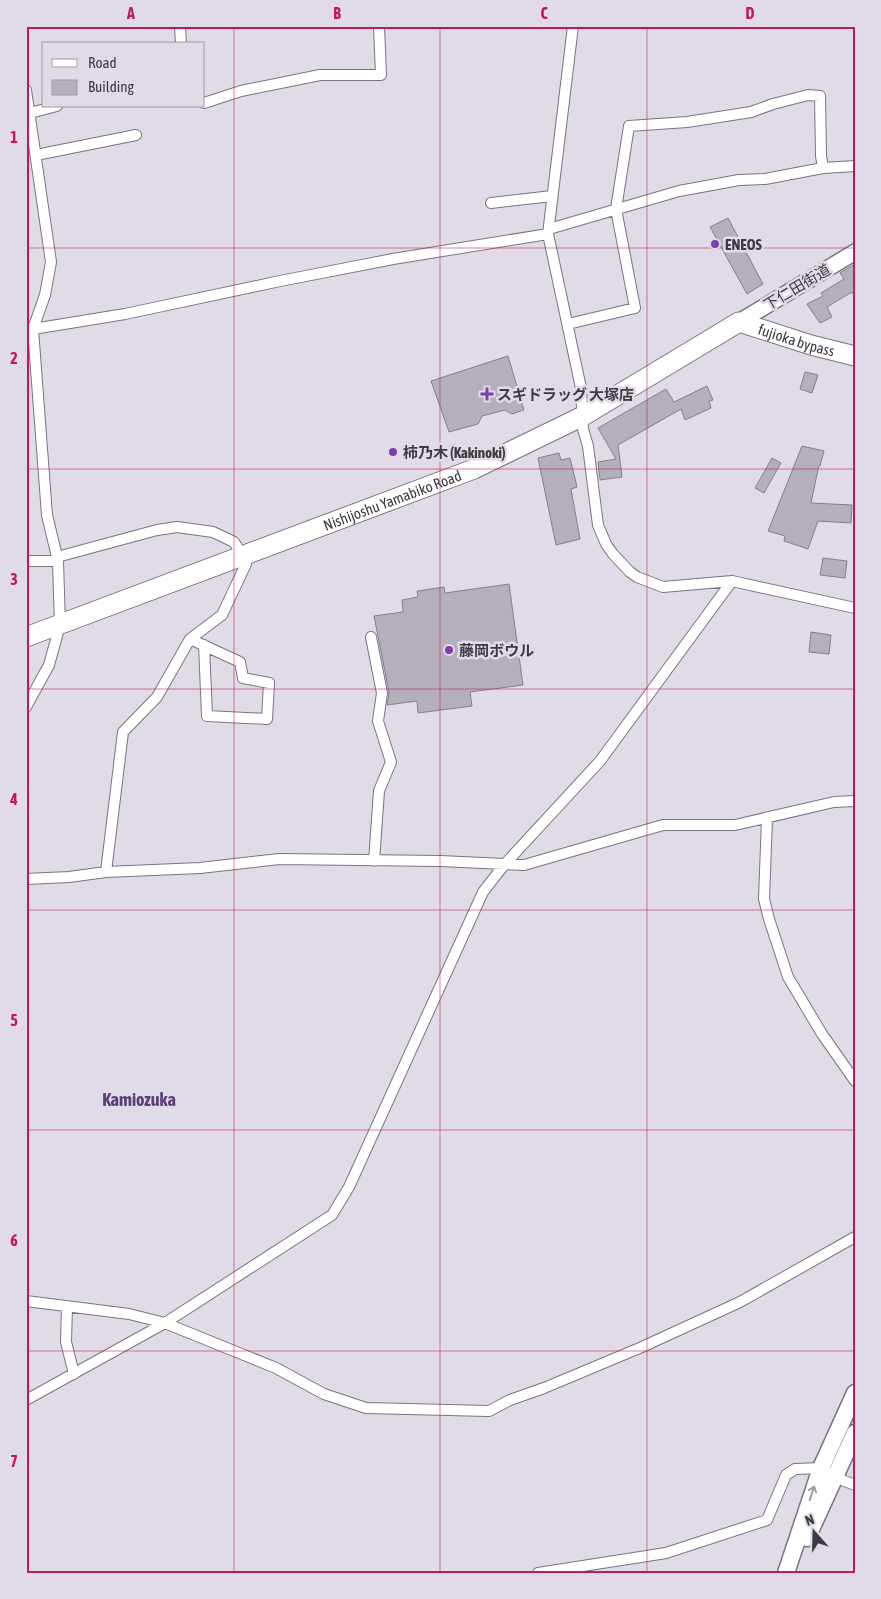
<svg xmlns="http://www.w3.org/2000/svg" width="881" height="1599" viewBox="0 0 881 1599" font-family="'Asap Condensed','Noto Sans JP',sans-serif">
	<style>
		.building { fill: #b5afbc; stroke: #847f8b }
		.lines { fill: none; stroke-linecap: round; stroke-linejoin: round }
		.street-casing { stroke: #797480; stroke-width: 12 }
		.secondary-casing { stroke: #797480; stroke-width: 18 }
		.primary-casing { stroke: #797480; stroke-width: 19 }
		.highway-casing { stroke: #797480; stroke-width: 21 }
		.street { stroke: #fff; stroke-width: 10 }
		.secondary { stroke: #fff; stroke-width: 15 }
		.primary { stroke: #fff; stroke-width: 16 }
		.highway { stroke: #fff; stroke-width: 19 }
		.oneway { stroke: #9e9ca0 }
		.grid { fill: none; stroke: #c2185b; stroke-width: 1; stroke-opacity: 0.55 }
		.poi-dot { fill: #7d3eb3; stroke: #e1dbe8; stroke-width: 2 }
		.labels { text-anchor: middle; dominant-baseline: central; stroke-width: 5; stroke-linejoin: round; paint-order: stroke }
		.poi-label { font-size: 15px; font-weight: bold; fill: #3d3a40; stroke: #e1dbe8; text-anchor: start }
		.street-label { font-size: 15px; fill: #3d3a40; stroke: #e1dbe8 }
		.quarter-label { font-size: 18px; font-weight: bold; fill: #5c3f7a; stroke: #e1dbe8 }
		.neatline { fill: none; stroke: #c2185b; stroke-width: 2 }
		.grid-label { font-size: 16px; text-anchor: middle; font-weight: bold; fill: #c2185b }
	</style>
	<rect width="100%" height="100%" fill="#e1dbe8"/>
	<path class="building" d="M728,218L763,284L747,294L710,227Z
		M855,264V297L852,292L827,307L832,317L820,323L807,304L823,296L821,293L844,279L840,273Z
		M508,356L524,410L512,414L505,410L482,416L478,424L449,432L431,381Z
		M805,372L818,375L812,393L800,389Z
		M707,386L713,400L709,401L711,408L685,420L681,409L618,445L622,477L600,480L598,462L616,459L598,428L666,389L674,402Z
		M802,446L824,451L820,466L819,465L811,503L852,505L851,523L818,521L808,549L784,541L785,536L768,531Z
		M559,453L561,460L570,458L577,487L571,489L580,539L556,545L538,458Z
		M772,458L781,463L764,493L755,488Z
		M823,558L847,561L845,578L820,575Z
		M509,584L523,685L470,692L472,706L418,713L417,701L387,705L389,692L374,616L403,612L402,600L418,597L417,591L444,587L445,593Z
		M811,632L831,635L829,654L809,652Z"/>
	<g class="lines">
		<defs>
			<path id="street" d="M180,26L181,44
				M573,26L548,234L581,388L583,429L588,446L598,525L606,544L613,554L630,572L637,577L663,587L732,581L855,608
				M26,90L51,262L45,295L33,329L47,515L58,561L60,625L49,665L26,707
				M204,103L241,91L320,75H381L379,26
				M26,114L57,106
				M36,155L136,135
				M491,203L552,196
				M549,229L679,191L739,180L765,179L823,168L855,166
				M568,324L635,308L616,209L629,126L687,122L751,112L773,104L808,95L820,96L821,156L823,168
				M26,328L33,329L125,314L280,281L393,259L548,234
				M57,557L157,530L177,527L213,532L234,542L243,556L246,564L222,615L190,639L157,697L123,732L106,872
				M26,561H58
				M371,637L382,693L378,721L391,762L379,791L374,861
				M190,639L240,662L243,678L269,683L267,719L207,716L204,645
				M767,819L764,899L769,919L788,977L822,1034L855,1081
				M26,879L69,877L106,872L200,868L279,859L440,861L524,865L663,825H735L834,802L855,801
				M26,1301L129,1314L165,1323L276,1368L324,1394L366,1408L489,1411L510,1400L544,1388L642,1347L740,1302L855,1237
				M67,1306L66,1342L74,1374
				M26,1400L165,1323L332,1215L349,1187L483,892L504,865L600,761L732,581
				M538,1573L666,1553L767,1520L786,1475L795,1469L821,1468L834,1477L855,1485"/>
			<path id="secondary" d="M739,322L855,252"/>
			<path id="primary" d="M807,1538L855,1433
				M786,1573L821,1468L855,1393"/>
			<g id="highway">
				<path id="s1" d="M26,637L474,469L583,416L739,322L811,345L855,356"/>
			</g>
		</defs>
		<use href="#street" class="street-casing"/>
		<use href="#secondary" class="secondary-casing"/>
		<use href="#primary" class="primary-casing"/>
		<use href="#highway" class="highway-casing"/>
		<use href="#street" class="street"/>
		<use href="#secondary" class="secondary"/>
		<use href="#primary" class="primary"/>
		<use href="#highway" class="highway"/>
	</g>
	<defs><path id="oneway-shaft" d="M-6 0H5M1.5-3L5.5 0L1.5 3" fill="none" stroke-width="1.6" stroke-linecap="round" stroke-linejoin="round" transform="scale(1.25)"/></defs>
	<use class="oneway" href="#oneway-shaft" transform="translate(812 1493) rotate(-72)"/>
	<path class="grid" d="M234,26V1573M440,26V1573M647,26V1573M26,248H855M26,469H855M26,689H855M26,910H855M26,1130H855M26,1351H855"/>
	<g class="poi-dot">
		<circle cx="715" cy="244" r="5"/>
		<path d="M484.5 386.5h5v5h5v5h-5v5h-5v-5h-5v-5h5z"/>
		<circle cx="393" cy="452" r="5"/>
		<circle cx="449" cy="650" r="5"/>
	</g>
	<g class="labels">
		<g class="poi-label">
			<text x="725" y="244">ENEOS</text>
			<text x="497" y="394">スギドラッグ 大塚店</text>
			<text x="403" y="452">柿乃木 (Kakinoki)</text>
			<text x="459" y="650">藤岡ボウル</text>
		</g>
		<g class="street-label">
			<text transform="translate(797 287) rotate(-31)">下仁田街道</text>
			<text stroke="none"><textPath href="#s1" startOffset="842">fujioka bypass</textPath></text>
			<text stroke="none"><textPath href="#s1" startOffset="391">Nishijoshu Yamabiko Road</textPath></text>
		</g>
		<g class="quarter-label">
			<text x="139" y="1099">Kamiozuka</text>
		</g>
	</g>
	<rect width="881" height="1599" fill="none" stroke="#e1dbe8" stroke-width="55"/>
	<rect x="42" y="42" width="162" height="65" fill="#e1dbe8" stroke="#9f9ba5"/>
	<rect x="52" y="59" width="25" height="8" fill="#ffffff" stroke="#9f9ba5"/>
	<text x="88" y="68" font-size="15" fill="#3d3a40">Road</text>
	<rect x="52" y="80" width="25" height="15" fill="#b5afbc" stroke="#9f9ba5"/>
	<text x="88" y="92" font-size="15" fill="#3d3a40">Building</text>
	<g transform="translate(814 1532) rotate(340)" stroke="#e1dbe8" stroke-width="4" paint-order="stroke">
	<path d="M0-4L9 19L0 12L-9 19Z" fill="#3d3a40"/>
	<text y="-8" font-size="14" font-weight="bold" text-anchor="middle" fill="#3d3a40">N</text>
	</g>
	<rect x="28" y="28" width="826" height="1544" class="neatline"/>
	<g class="grid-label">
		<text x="131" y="19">A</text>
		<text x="337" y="19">B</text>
		<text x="544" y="19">C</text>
		<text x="750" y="19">D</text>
		<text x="14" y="143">1</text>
		<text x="14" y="364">2</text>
		<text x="14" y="585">3</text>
		<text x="14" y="805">4</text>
		<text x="14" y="1026">5</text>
		<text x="14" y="1246">6</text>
		<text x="14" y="1467">7</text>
	</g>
</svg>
